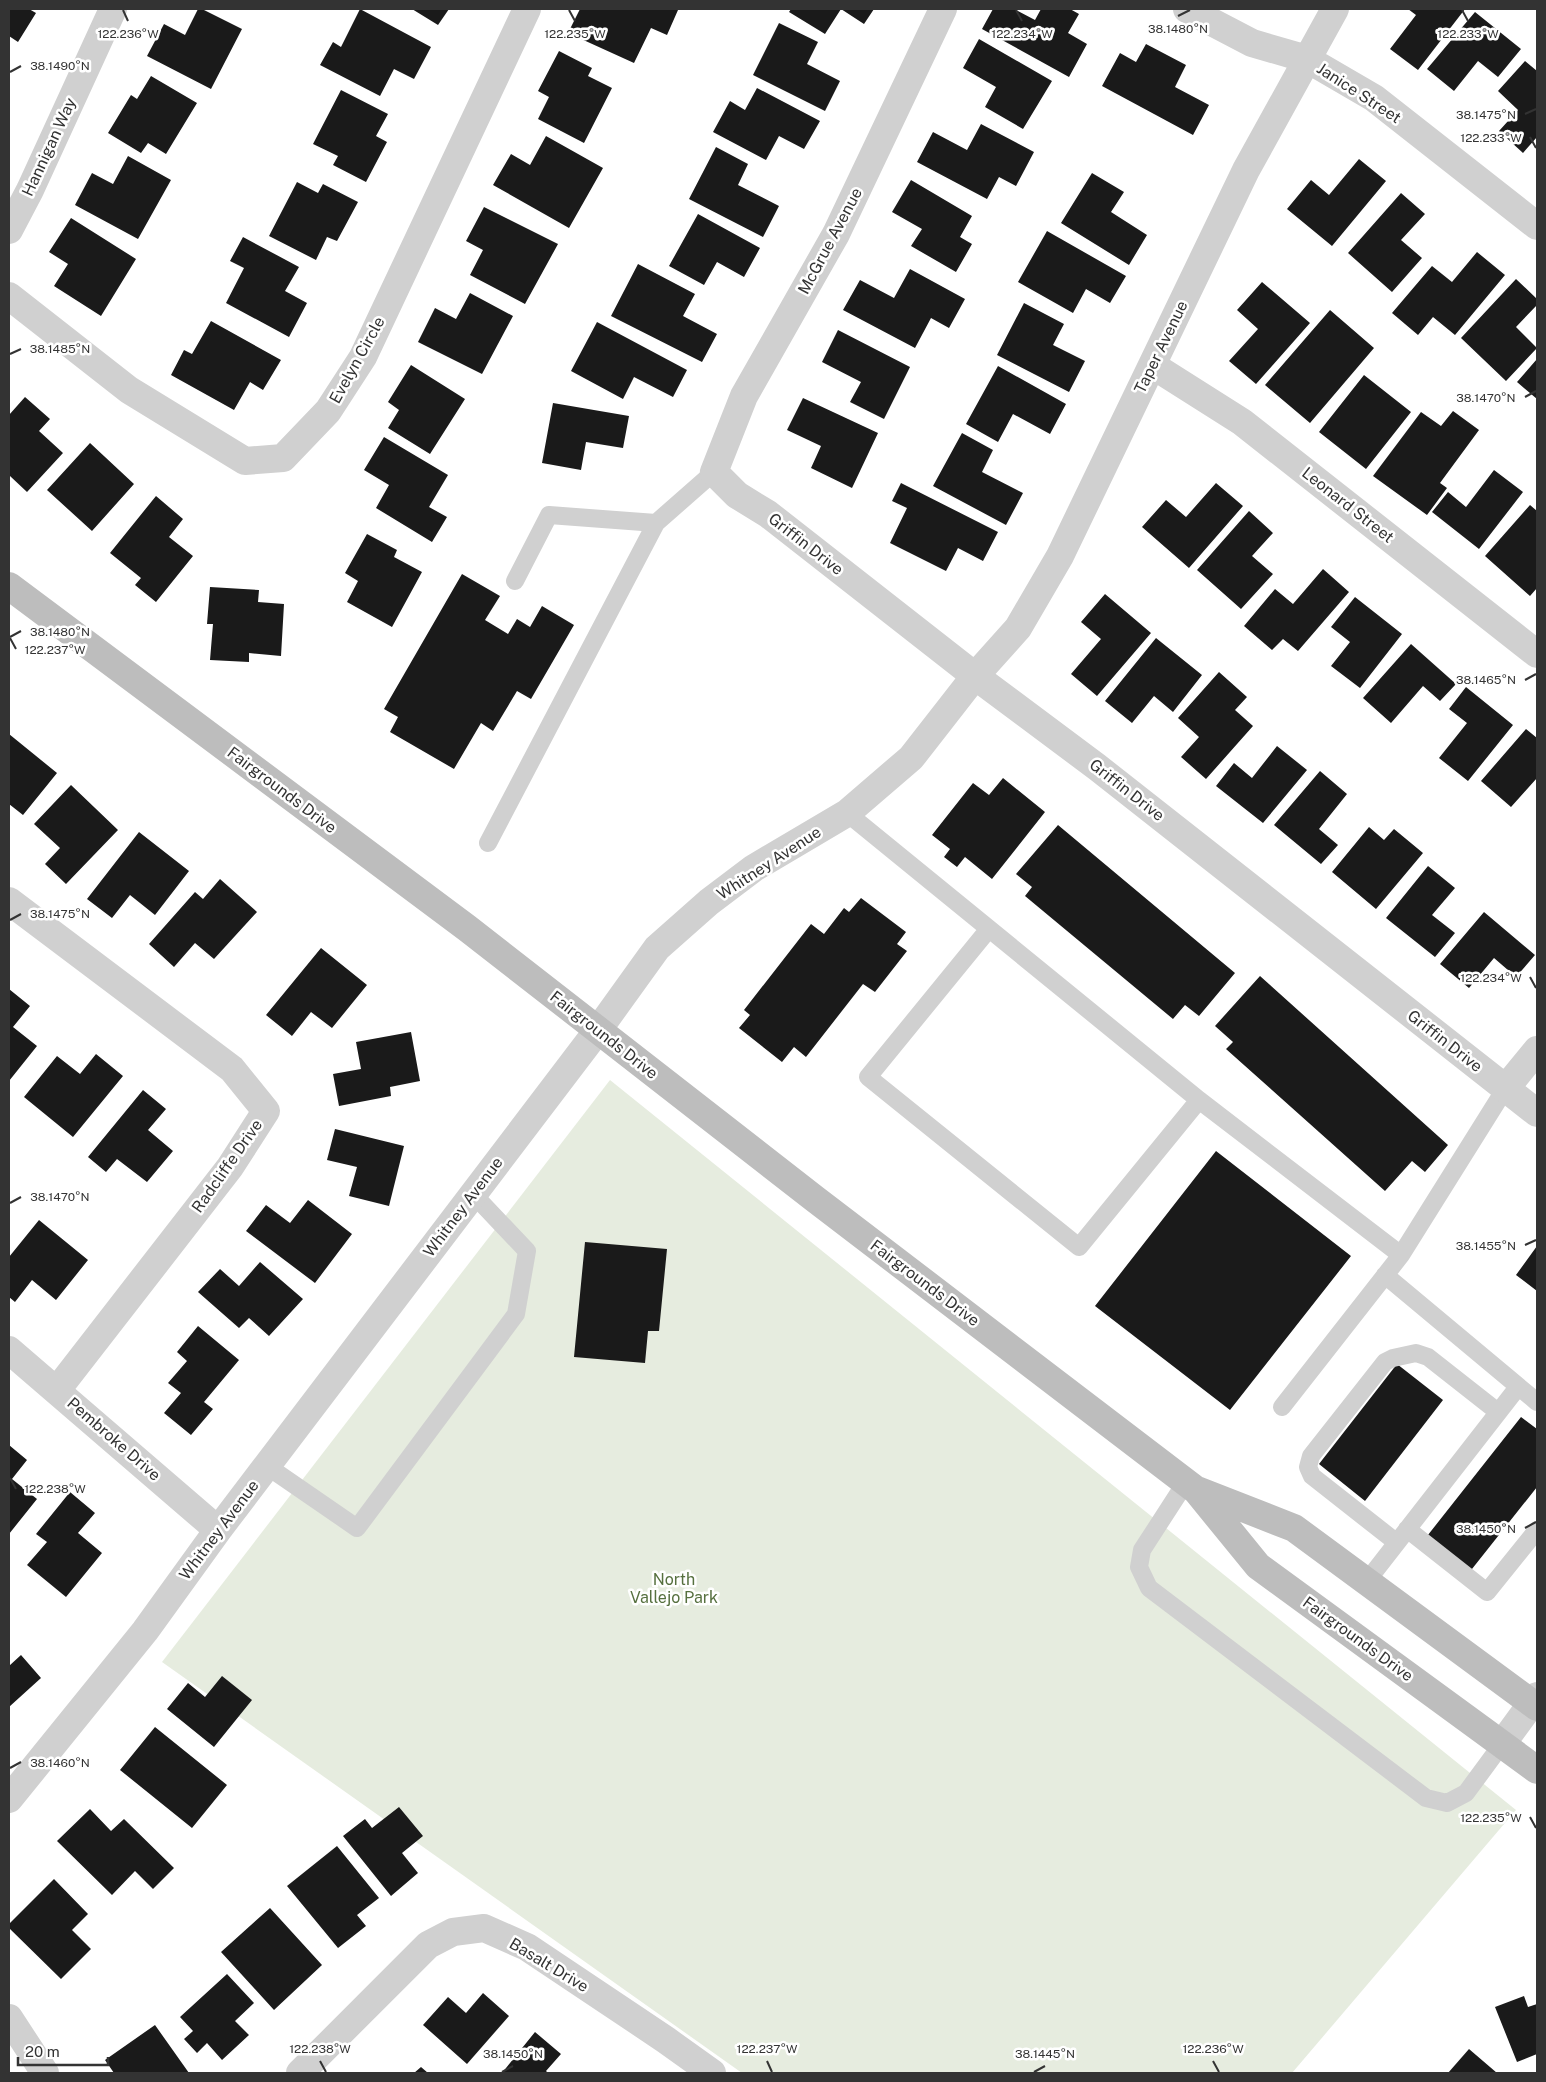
<svg xmlns="http://www.w3.org/2000/svg" width="1546" height="2082" viewBox="0 0 1546 2082" font-family="'Public Sans',sans-serif">
	<style>
		.green { fill: #e6ecdf }
		.building { fill: #1a1a1a }
		.lines { fill: none; stroke-linecap: round; stroke-linejoin: round }
		.lane { stroke: #d0d0d0; stroke-width: 18 }
		.street { stroke: #d0d0d0; stroke-width: 28 }
		.secondary { stroke: #bdbdbd; stroke-width: 28 }
		.ticks { fill: none; stroke: #333; stroke-width: 2 }
		.labels { text-anchor: middle; dominant-baseline: central; stroke-width: 5; stroke-linejoin: round; paint-order: stroke }
		.street-label { font-size: 16px; fill: #333; stroke: #fff }
		.park-label { font-size: 16px; fill: #56703f; stroke: #fff }
		.ticks-label { font-size: 12px; text-anchor: middle; fill: #333; stroke: #fff; stroke-width: 5; stroke-linejoin: round; paint-order: stroke }
	</style>
	<rect width="100%" height="100%" fill="#fff"/>
	<path class="green" d="M610,1080L1516,1810L1292,2073H742L162,1662Z"/>
	<path class="building" d="M9,9H29L36,13L18,42L9,36Z
		M198,9H202L242,29L211,89L147,56L164,24L185,35Z
		M360,9L431,47L414,79L394,69L380,96L320,65L333,42L341,47Z
		M412,9H449L438,25Z
		M580,9H675L678,10L667,35L651,28L634,63L568,33Z
		M791,9H874L864,24L841,9L825,34L789,12Z
		M993,9H1014L1035,20L1041,9H1070L1079,14L1068,33L1087,44L1069,77L982,29Z
		M1408,9H1465L1418,70L1390,49L1416,15Z
		M1475,12L1521,49L1498,77L1478,61L1454,91L1427,69Z
		M779,23L818,42L807,64L840,81L825,111L753,75Z
		M979,39L1052,81L1023,129L985,107L996,87L963,68Z
		M1146,44L1186,65L1175,87L1209,105L1193,135L1102,86L1120,53L1136,62Z
		M559,51L592,68L588,76L612,88L584,143L538,119L549,97L538,91Z
		M1525,61L1537,71V137L1523,153L1499,131L1518,110L1498,91Z
		M151,76L197,103L166,154L148,143L141,153L108,133L131,95L137,99Z
		M757,88L820,121L804,149L779,136L766,160L713,132L730,101L745,110Z
		M341,90L388,114L376,136L387,142L366,182L333,165L338,156L313,144Z
		M981,124L1034,152L1016,186L999,177L987,199L917,162L933,132L967,150Z
		M546,136L603,168L569,228L493,185L511,154L530,165Z
		M716,147L748,164L738,185L779,206L763,237L689,199Z
		M128,156L171,180L138,239L75,205L92,173L113,184Z
		M1359,159L1386,181L1332,246L1287,209L1311,180L1329,195Z
		M1092,173L1124,192L1111,212L1147,235L1129,265L1061,223Z
		M911,180L972,216L960,237L972,244L956,272L911,246L922,229L892,212Z
		M297,182L318,193L323,184L358,202L337,241L327,237L316,260L269,236Z
		M1401,193L1425,214L1401,240L1422,258L1392,292L1348,253Z
		M484,207L558,244L525,304L470,275L483,250L466,241Z
		M698,214L760,248L744,277L717,262L704,285L669,266Z
		M71,218L136,259L101,316L54,286L68,264L49,252Z
		M1047,231L1126,276L1110,303L1086,289L1073,313L1018,282Z
		M243,237L299,267L285,291L307,303L289,337L226,303L244,268L230,261Z
		M1477,252L1505,275L1455,335L1433,317L1418,335L1392,313L1432,266L1452,282Z
		M638,264L695,294L683,316L717,334L702,362L611,316Z
		M910,269L965,299L949,328L931,318L915,348L843,310L860,280L894,298Z
		M1516,279L1537,299V305L1516,327L1537,348L1506,381L1461,338Z
		M1262,282L1310,323L1256,384L1229,361L1258,329L1237,310Z
		M470,293L513,316L482,374L418,342L435,308L456,319Z
		M1024,303L1064,324L1053,345L1085,361L1069,392L997,355Z
		M1330,310L1374,348L1310,423L1265,385Z
		M211,321L281,360L263,390L250,382L234,410L171,375L184,350L192,354Z
		M597,322L687,370L673,397L634,377L623,399L571,371Z
		M838,330L910,367L884,419L850,402L861,382L822,362Z
		M1537,359V399L1517,382Z
		M411,365L465,399L430,454L388,428L399,410L388,402Z
		M998,366L1066,404L1050,434L1013,414L998,442L966,424Z
		M1364,375L1411,412L1366,469L1319,432Z
		M25,397L50,419L39,431L63,453L27,492L10,476L9,477V415Z
		M803,398L878,433L852,488L811,468L821,446L787,430Z
		M553,403L629,416L623,448L586,442L581,470L542,463Z
		M1453,411L1479,430L1440,483L1447,488L1427,515L1373,476L1421,412L1441,426Z
		M962,433L993,450L982,472L1023,493L1006,525L933,486Z
		M384,437L448,475L429,507L447,517L432,542L376,508L389,485L364,470Z
		M90,443L134,484L92,531L47,490Z
		M1494,470L1523,492L1479,549L1432,512L1448,492L1466,507Z
		M901,483L998,532L983,561L958,548L946,571L890,543L907,508L892,501Z
		M1216,483L1243,506L1189,568L1142,527L1166,500L1186,517Z
		M156,496L183,519L169,537L193,556L156,602L135,585L141,578L110,553Z
		M1530,505L1537,511V588L1530,596L1485,556Z
		M1249,511L1273,533L1252,556L1273,574L1241,609L1197,570Z
		M367,534L397,550L394,557L422,572L392,627L347,602L358,581L345,573Z
		M1323,569L1349,592L1298,651L1283,639L1272,650L1244,626L1275,589L1293,604Z
		M462,574L500,596L485,620L508,634L517,619L530,627L542,606L574,625L531,699L517,691L493,731L481,723L454,769L390,732L398,717L384,709Z
		M210,587L259,590L258,602L284,604L281,656L249,653V662L210,660L213,624H207Z
		M1105,594L1151,633L1097,696L1071,674L1101,639L1081,622Z
		M1355,597L1402,634L1360,688L1331,666L1350,642L1331,627Z
		M1156,638L1202,675L1173,712L1154,696L1132,723L1105,701Z
		M1411,644L1456,684L1440,701L1423,686L1391,723L1363,698Z
		M1219,672L1247,697L1235,710L1253,726L1206,779L1181,757L1199,737L1178,718Z
		M1466,687L1513,725L1468,781L1439,758L1467,723L1449,709Z
		M1526,729L1537,738V778L1511,807L1481,781Z
		M9,734L57,773L23,815L9,804Z
		M1277,746L1307,770L1263,823L1216,786L1234,763L1252,778Z
		M1320,771L1347,794L1319,829L1338,845L1321,864L1274,825Z
		M1003,778L1045,812L992,879L965,857L957,867L944,857L950,849L932,835L973,783L989,795Z
		M71,785L118,830L66,884L45,864L60,848L34,824Z
		M1058,825L1235,973L1199,1016L1185,1005L1173,1019L1025,896L1032,887L1016,874Z
		M1369,827L1384,840L1394,829L1423,853L1376,909L1332,872Z
		M139,832L189,871L155,915L130,895L112,918L87,899Z
		M1428,866L1455,888L1432,915L1455,933L1435,957L1386,918Z
		M220,879L257,912L214,959L195,943L174,967L149,944L195,892L203,899Z
		M861,898L906,932L897,944L907,951L875,992L863,984L806,1057L794,1047L782,1062L739,1028L750,1015L744,1010L811,924L824,934L844,908L849,912Z
		M1484,912L1535,955L1516,977L1494,958L1469,988L1440,964Z
		M321,948L367,985L332,1028L311,1012L292,1036L266,1015Z
		M1260,976L1448,1145L1425,1172L1412,1161L1385,1191L1226,1049L1233,1042L1215,1026Z
		M9,989L30,1006L13,1027L37,1046L9,1081Z
		M411,1032L420,1081L390,1087L391,1096L339,1106L333,1074L361,1069L356,1042Z
		M96,1054L123,1076L73,1137L24,1097L57,1056L80,1074Z
		M143,1090L166,1109L148,1130L173,1151L147,1182L117,1159L106,1172L88,1157Z
		M335,1129L404,1146L389,1206L349,1196L357,1167L327,1160Z
		M1216,1151L1351,1256L1230,1410L1095,1306Z
		M308,1200L352,1234L315,1283L246,1231L266,1205L290,1223Z
		M39,1220L88,1260L56,1300L32,1280L15,1302L9,1297V1257Z
		M585,1242L667,1249L659,1331H648L645,1363L574,1357Z
		M1537,1246V1291L1516,1275Z
		M260,1262L303,1299L269,1336L249,1318L239,1328L198,1292L220,1269L239,1286Z
		M198,1326L239,1360L204,1402L213,1409L191,1435L164,1413L181,1393L168,1383L187,1361L177,1352Z
		M1397,1364L1443,1400L1365,1501L1319,1464Z
		M1521,1417L1537,1429V1487L1468,1574L1424,1540Z
		M9,1445L27,1460L12,1479L37,1499L9,1534Z
		M70,1492L95,1513L78,1533L102,1553L66,1597L27,1565L47,1542L36,1534Z
		M21,1655L41,1678L9,1707V1666Z
		M222,1676L252,1700L214,1747L167,1709L188,1683L205,1697Z
		M155,1727L227,1785L192,1828L120,1770Z
		M399,1807L423,1836L402,1853L418,1873L391,1896L343,1836L365,1819L372,1828Z
		M90,1809L111,1831L124,1819L174,1868L153,1889L135,1871L112,1895L57,1841Z
		M337,1846L379,1898L357,1915L366,1926L338,1948L287,1886Z
		M54,1879L88,1914L72,1930L91,1949L61,1979L9,1928V1924Z
		M270,1908L322,1965L274,2010L221,1952Z
		M227,1974L254,2003L235,2021L249,2035L222,2060L207,2043L197,2053L184,2039L193,2031L180,2017Z
		M483,1993L509,2016L467,2064L423,2025L448,1997L466,2013Z
		M1524,1996L1528,2007L1537,2004V2054L1517,2062L1495,2007Z
		M155,2025L189,2073H114L105,2060Z
		M535,2032L561,2054L546,2071L548,2073H502Z
		M1469,2049L1497,2073H1448Z
		M421,2067L428,2073H414Z"/>
	<g class="lines">
		<path class="lane" d="M515,581L549,515L656,523
			M847,813L1199,1100L1079,1247L868,1077L988,930
			M488,843L656,523L714,472
			M1199,1100L1401,1255L1505,1089
			M1385,1275L1537,1402
			M1282,1407L1401,1255
			M267,1466L357,1528L516,1314L527,1251L473,1194
			M1186,1482L1142,1550L1139,1567L1149,1588L1426,1798L1447,1803L1466,1793L1502,1744
			M1407,1529L1487,1592L1537,1530
			M1396,1542L1312,1476L1308,1467L1311,1456L1385,1362L1393,1358L1416,1353L1428,1357L1498,1412
			M1367,1581L1518,1387"/>
		<path class="street" d="M943,9L836,234L744,396L714,472L737,495L768,514L975,676L1097,767L1537,1113
			M1187,9L1252,43L1307,59L1374,98L1537,226
			M9,230L30,190L113,9
			M9,296L129,390L245,461L283,458L328,411L363,357L527,9
			M1152,365L1242,422L1537,654
			M9,901L232,1069L266,1111L230,1167L57,1390
			M1505,1089L1537,1050
			M9,1350L218,1530
			M1502,1744L1537,1696
			M9,1799L145,1631L218,1530L598,1030L657,948L709,902L754,868L847,813L911,758L975,676L1018,628L1060,556L1246,170L1335,9
			M9,2018L45,2073
			M300,2073L428,1945L453,1932L484,1928L527,1947L666,2040L712,2073"/>
		<path class="secondary" d="M9,586L467,928L815,1199L1196,1490L1258,1566L1537,1770
			M1197,1490L1294,1528L1537,1707"/>
	</g>
	<path class="ticks" d="M123,10L128,21M569,10L575,21M1016,10L1022,21M1462,10L1468,21M1178,16L1190,10M10,72L21,66M1525,114L1536,109M1530,137L1536,148M10,354L21,349M1525,397L1536,391M10,637L21,631M10,638L16,649M1525,680L1536,674M10,920L21,914M1530,977L1536,988M10,1203L21,1197M1525,1245L1536,1240M10,1478L16,1489M1525,1528L1536,1522M10,1768L21,1762M1530,1817L1536,1828M320,2061L326,2072M767,2061L772,2072M1213,2061L1219,2072M502,2072L513,2066M1034,2072L1045,2066"/>
	<g class="labels">
		<g class="street-label">
			<text transform="translate(1359 93) rotate(33)">Janice Street</text>
			<text transform="translate(49 147) rotate(-65)">Hannigan Way</text>
			<text transform="translate(830 241) rotate(-62)">McGrue Avenue</text>
			<text transform="translate(1161 347) rotate(-64)">Taper Avenue</text>
			<text transform="translate(357 360) rotate(-61)">Evelyn Circle</text>
			<text transform="translate(1348 505) rotate(38)">Leonard Street</text>
			<text transform="translate(806 544) rotate(38)">Griffin Drive</text>
			<text transform="translate(282 790) rotate(37)">Fairgrounds Drive</text>
			<text transform="translate(1127 790) rotate(38)">Griffin Drive</text>
			<text transform="translate(769 863) rotate(-33)">Whitney Avenue</text>
			<text transform="translate(604 1035) rotate(38)">Fairgrounds Drive</text>
			<text transform="translate(1445 1041) rotate(38)">Griffin Drive</text>
			<text transform="translate(227 1166) rotate(-55)">Radcliffe Drive</text>
			<text transform="translate(463 1207) rotate(-53)">Whitney Avenue</text>
			<text transform="translate(925 1283) rotate(37)">Fairgrounds Drive</text>
			<text transform="translate(114 1439) rotate(41)">Pembroke Drive</text>
			<text transform="translate(219 1530) rotate(-53)">Whitney Avenue</text>
			<text transform="translate(1358 1639) rotate(36)">Fairgrounds Drive</text>
			<text transform="translate(549 1965) rotate(31)">Basalt Drive</text>
		</g>
		<g class="park-label">
			<text x="674" y="1579">North<tspan x="674" dy="18">Vallejo Park</tspan></text>
		</g>
	</g>
	<g class="ticks-label">
		<text x="1178" y="33">38.1480°N</text>
		<text x="128" y="38">122.236°W</text>
		<text x="575" y="38">122.235°W</text>
		<text x="1022" y="38">122.234°W</text>
		<text x="1468" y="38">122.233°W</text>
		<text x="60" y="70">38.1490°N</text>
		<text x="1486" y="119">38.1475°N</text>
		<text x="1491" y="142">122.233°W</text>
		<text x="60" y="353">38.1485°N</text>
		<text x="1486" y="402">38.1470°N</text>
		<text x="60" y="636">38.1480°N</text>
		<text x="55" y="654">122.237°W</text>
		<text x="1486" y="684">38.1465°N</text>
		<text x="60" y="918">38.1475°N</text>
		<text x="1491" y="982">122.234°W</text>
		<text x="60" y="1201">38.1470°N</text>
		<text x="1486" y="1250">38.1455°N</text>
		<text x="55" y="1493">122.238°W</text>
		<text x="1486" y="1533">38.1450°N</text>
		<text x="60" y="1767">38.1460°N</text>
		<text x="1491" y="1822">122.235°W</text>
		<text x="320" y="2053">122.238°W</text>
		<text x="767" y="2053">122.237°W</text>
		<text x="1213" y="2053">122.236°W</text>
		<text x="513" y="2058">38.1450°N</text>
		<text x="1045" y="2058">38.1445°N</text>
	</g>
	<rect width="1546" height="2082" fill="none" stroke="#333333" stroke-width="20"/>
	<path d="M18 2057v8h90v-8" fill="none" stroke="#333333" stroke-width="2.5"/>
	<text x="25" y="2057" font-size="15" fill="#333333" stroke="#ffffff" stroke-width="4" paint-order="stroke">20 m</text>
</svg>
